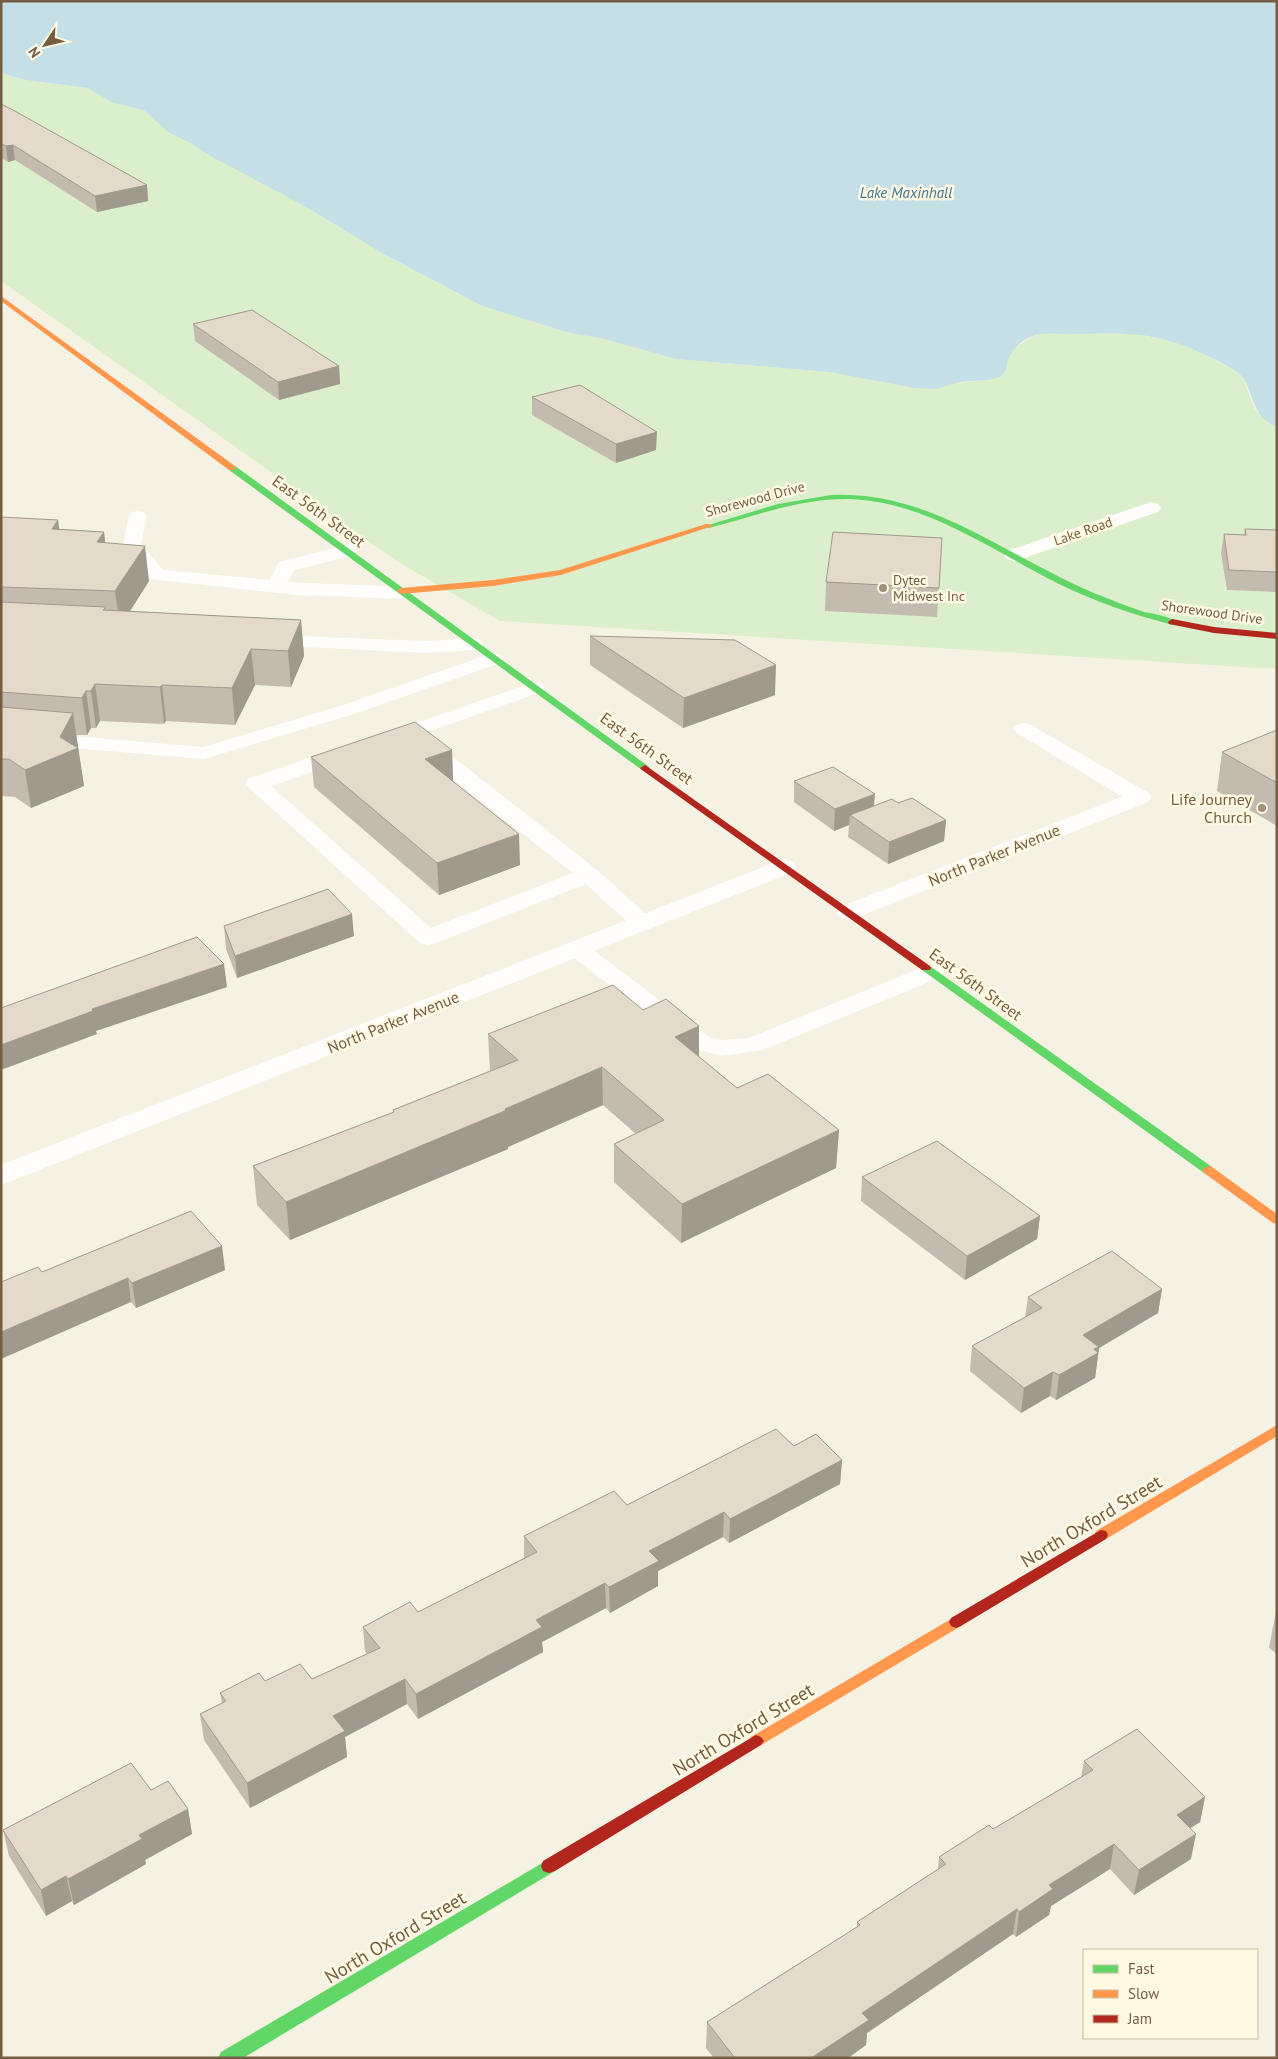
<svg xmlns="http://www.w3.org/2000/svg" width="1278" height="2059" viewBox="0 0 1278 2059" font-family="'PT Sans',sans-serif">
	<style>
		.green { fill: #dcefcc }
		.water { fill: #c4dfe6 }
		.lines { fill: none; stroke-linecap: round; stroke-linejoin: round }
		.lane { fill: #fefdfb; fill-rule: evenodd }
		.street { fill: #fefdfb; fill-rule: evenodd }
		.fast { fill: #63d668; fill-rule: evenodd }
		.slow { fill: #ff974d; fill-rule: evenodd }
		.jam { fill: #b3261e; fill-rule: evenodd }
		.wall { fill: #c3bbaf }
		.shaded-wall { fill: #9f998e }
		.building { fill: #e3dacb; stroke: #9f998e }
		.poi-dot { fill: #a2917b; stroke: #fff9e4; stroke-width: 2 }
		.labels { text-anchor: middle; dominant-baseline: central; stroke-width: 5; stroke-linejoin: round; paint-order: stroke }
		.far-street-label { font-size: 14px; fill: #755d43; stroke: #fff9e4 }
		.far-poi-label { font-size: 14px; fill: #755d43; stroke: #fff9e4; text-anchor: start }
		.far-water-label { font-size: 15px; font-style: italic; fill: #3e7692; stroke: #fff9e4 }
		.street-label { font-size: 16px; fill: #755d43; stroke: #fff9e4 }
		.poi-label { font-size: 16px; fill: #755d43; stroke: #fff9e4; text-anchor: end }
		.near-street-label { font-size: 19px; fill: #755d43; stroke: #fff9e4 }
	</style>
	<rect width="100%" height="100%" fill="#f6f2e3"/>
	<path class="green" d="M1,71L4,74L25,80L88,88L111,102L145,111L157,121L212,157L311,209L380,252L482,306L570,333L600,338L676,359L829,372L914,388L988,380L1006,362L1012,351L1031,337L1045,333L1135,334L1167,340L1200,351L1239,374L1245,382L1254,408L1271,425L1277,427V669L500,621L398,562L1,281Z"/>
	<path class="water" d="M1,1H1277V427C1249,417 1254,384 1238,373C1217,359 1193,348 1169,341C1136,331 1103,334 1070,334C1057,334 1044,332 1032,336C1019,341 1006,356 1006,370L1000,377L988,380L960,382L936,389L914,388L829,372L676,359L600,338L570,333L482,306L380,252L310,209L212,157L192,144L168,132L145,111L111,102L88,88L25,80L4,74L1,70Z"/>
	<g class="lines">
		<path class="lane" d="M138,511L144,512L147,516L141,544L163,570L270,580L279,562L347,545L354,547L356,551L354,555L294,570L288,582L404,587L411,589L414,593L411,597L404,599L297,595L150,579L123,545L129,516L132,512Z
			M269,635L427,641L473,638L480,640L483,644L480,648L473,650L427,653L262,645L259,641L262,637Z
			M493,653L500,655L503,659L500,663L354,714L204,759L1,742V730L203,747L340,706Z
			M535,682L542,684L545,688L542,692L398,742L391,744L384,742L380,738L384,734Z
			M1024,723L1031,725L1147,792L1150,797L1147,802L1139,804L1131,802L1017,733L1013,729L1017,725Z
			M426,741L434,742L597,870L650,918L654,923L650,928L642,930L634,928L586,884L436,943L428,945L420,943L245,784L248,779L335,749L343,748L351,749L354,754L351,759L271,786L431,928L573,873L418,752L415,747L418,742Z
			M577,942L585,944L710,1038L722,1040L749,1038L923,967L932,965L941,967L944,972L941,977L763,1050L722,1056L692,1048L569,954L565,949L569,944Z"/>
		<path class="street" d="M1151,502L1158,504L1161,508L1158,512L1021,559L1014,561L1007,559L1004,555L1007,551Z
			M1139,790L1148,792L1151,797L1148,802L858,917L849,920L840,917L836,912L840,907Z
			M784,859L793,862L797,867L793,872L1,1185V1165Z"/>
		<path class="fast" d="M229,466H235L648,766L650,768L648,770H642L229,470Z
			M831,495C933,491 1005,556 1094,593C1111,600 1127,606 1144,612C1154,614 1169,616 1176,622L1172,625L1169,624C1131,614 1094,601 1059,584C991,550 927,502 850,499C801,498 755,516 709,528L705,526L778,504Z
			M926,965L930,966L1212,1167L1214,1170L1212,1173H1204L922,970L921,968L922,966Z
			M549,1859L555,1861L557,1866L555,1871L243,2058H218L221,2052Z"/>
		<path class="slow" d="M1,296L235,466V470H229L1,301Z
			M706,524H709L713,526L561,575L493,586L401,594L397,591L401,588L493,580L560,570Z
			M1208,1166L1212,1167L1277,1214V1224L1273,1223L1204,1173L1202,1170Z
			M1277,1425V1436L1106,1539L1101,1540L1096,1539L1094,1535L1096,1531Z
			M956,1616L961,1618L963,1622L961,1626L761,1745L756,1747L751,1745L748,1741L751,1737Z"/>
		<path class="jam" d="M1172,619L1214,627L1277,633V639L1214,633L1169,624L1168,622Z
			M645,765L930,966L931,968L930,970H922L642,770L640,768Z
			M1101,1530L1106,1531L1108,1535L1106,1539L961,1626L956,1628L951,1626L949,1622L951,1618Z
			M756,1735L761,1737L764,1741L761,1745L555,1871L549,1873L543,1871L541,1866L543,1861Z"/>
	</g>
	<path class="wall" d="M1,104L147,185L148,201L97,212L15,160L8,162L1,158Z
		M193,324L339,366L340,384L279,400L195,341Z
		M532,397L656,450L616,463L532,415Z
		M1,517L60,529L104,532L105,543L149,581L130,611L301,620L304,656L291,687L255,685L235,725L166,721L164,724L100,721L96,728H91L87,735H76L84,786L31,808L15,797L1,796Z
		M1245,529L1277,530V592L1227,590L1221,553L1224,534L1244,535Z
		M942,538L937,617L825,611L826,582Z
		M590,636L775,695L683,728L590,665Z
		M1277,730V826L1217,791L1222,752Z
		M452,750L453,781L520,865L439,895L314,787L311,757Z
		M794,781L874,806L898,803L946,820L944,841L888,864L848,837L849,825L834,831L794,802Z
		M224,926L354,936L237,978L226,949Z
		M488,1034L699,1057L737,1088L839,1130L836,1168L681,1243L614,1182V1144L636,1134L603,1105L508,1147V1149L290,1240L257,1205L253,1166L393,1113V1110L490,1071Z
		M862,1177L1040,1216L1037,1239L965,1280L861,1201Z
		M225,1270L136,1308L131,1302L42,1272Z
		M1162,1289L1158,1313L1099,1348L1095,1378L1056,1400L1050,1396L1021,1413L970,1371L972,1346L1025,1317L1028,1297Z
		M794,1446L842,1460L840,1484L729,1543L723,1537L658,1571V1586L610,1613L606,1608L542,1642L543,1652L418,1719L407,1704L345,1737L347,1757L250,1808L204,1740L200,1714L222,1703L220,1693L265,1681L312,1679L367,1654L365,1652L363,1627L418,1612L524,1558V1536L627,1505Z
		M1276,1611H1277V1654L1269,1648Z
		M1084,1761L1205,1797L1200,1822L1190,1828L1191,1859L1134,1895L1110,1869L1051,1906L1049,1915L1016,1937L1013,1934L867,2033L866,2045L848,2058H714L706,2048L707,2022L857,1927V1922L938,1869L939,1857L993,1829L1081,1777Z
		M151,1790L188,1809L192,1834L145,1860L146,1864L74,1905L72,1901L46,1916L9,1856L3,1830Z"/>
	<path class="shaded-wall" d="M13,145L15,160L8,162L6,146Z
		M147,185L148,201L97,212L95,196Z
		M339,366L340,384L279,400L278,382Z
		M657,432L656,450L616,463V444Z
		M58,520L63,554L52,529Z
		M104,532L108,566L97,542Z
		M145,546L149,581L120,627L115,591Z
		M301,620L304,656L291,687L288,651Z
		M251,649L255,685L235,725L232,688Z
		M776,665L775,695L683,728L684,698Z
		M95,684L100,721L96,728L91,691Z
		M162,685L166,721L164,724L160,687Z
		M86,691L91,728L87,735L82,698Z
		M73,713L84,786L31,808L25,770L60,737Z
		M452,750L453,781L427,790L425,759Z
		M875,794L873,816L850,815L849,825L834,831L835,809Z
		M946,820L944,841L888,864L889,842Z
		M519,834L520,865L439,895L437,863Z
		M352,914L354,936L237,978L235,956Z
		M224,964L227,987L96,1031L97,1034L1,1070V1045L92,1009Z
		M699,1026V1064L675,1037Z
		M602,1067L603,1105L508,1147V1149L290,1240L286,1202L505,1109Z
		M839,1130L836,1168L681,1243L682,1204Z
		M1040,1216L1037,1239L965,1280L967,1256Z
		M222,1246L225,1270L136,1308L132,1283Z
		M128,1278L131,1302L1,1359V1332Z
		M1162,1289L1158,1313L1099,1348L1095,1378L1056,1400L1059,1375L1083,1335Z
		M1053,1372L1050,1396L1021,1413L1024,1388Z
		M842,1460L840,1484L729,1543L730,1519Z
		M724,1512L723,1537L658,1571V1586L610,1613L609,1587L649,1551Z
		M605,1583L606,1608L542,1642L543,1652L418,1719L416,1694L536,1620Z
		M405,1679L407,1704L345,1737L347,1757L250,1808L247,1783L333,1716Z
		M1205,1797L1200,1822L1172,1840L1177,1815Z
		M188,1809L192,1834L145,1860L146,1864L74,1905L68,1879L139,1835Z
		M1196,1834L1191,1859L1134,1895L1139,1870Z
		M1114,1844L1110,1869L1051,1906L1049,1915L1016,1937L1019,1912L1049,1885Z
		M66,1876L72,1901L46,1916L41,1890Z
		M1017,1909L1013,1934L867,2033L866,2045L848,2058H811L862,2013Z"/>
	<path class="building" d="M1,104L13,110L147,185L95,196L13,145L6,146L1,144Z
		M252,310L339,366L278,382L193,324Z
		M580,385L657,432L616,444L532,397Z
		M1,517L58,520L52,529L104,532L97,542L145,546L115,591L1,587Z
		M1245,529L1277,530V572L1229,570L1224,534L1246,535Z
		M833,532L942,538L939,588L826,582Z
		M1,602L106,607L103,610L301,620L288,651L251,649L232,688L162,685L160,687L95,684L91,691H86L82,698L1,692Z
		M590,636L735,640L776,665L684,698Z
		M1,707L73,713L60,737L78,748L25,770L9,759H1Z
		M415,722L452,750L425,759L519,834L437,863L311,757Z
		M1277,730V783L1222,752Z
		M833,767L875,794L835,809L794,781Z
		M912,798L946,820L889,842L850,815L892,799L898,803Z
		M328,889L352,914L235,956L224,926Z
		M197,937L224,964L92,1009L93,1011L1,1045V1008Z
		M613,985L643,1010L666,999L699,1026L675,1037L737,1088L768,1074L839,1130L682,1204L614,1144L664,1120L602,1067L505,1109L507,1110L286,1202L253,1166L394,1112L393,1110L518,1060L488,1034Z
		M937,1141L1040,1216L967,1256L862,1177Z
		M191,1211L222,1246L132,1283L128,1278L1,1332V1282L38,1267L42,1272Z
		M1112,1251L1162,1289L1083,1335L1099,1347L1094,1349L1098,1353L1059,1375L1053,1372L1024,1388L972,1346L1042,1308L1028,1297Z
		M776,1429L794,1446L816,1434L842,1460L730,1519L724,1512L649,1551L659,1561L609,1587L605,1583L536,1620L542,1627L416,1694L405,1679L333,1716L345,1731L247,1783L200,1714L226,1701L220,1693L259,1673L265,1681L300,1664L312,1679L380,1648L363,1627L410,1602L418,1612L537,1552L524,1536L614,1491L627,1505Z
		M1137,1729L1205,1797L1177,1815L1196,1834L1139,1870L1114,1844L1049,1885L1053,1889L1019,1912L1017,1909L862,2013L869,2020L811,2058H735L707,2022L860,1925L857,1922L946,1864L939,1857L989,1825L993,1829L1093,1770L1084,1761Z
		M131,1763L151,1790L168,1781L188,1809L139,1835L142,1839L68,1879L66,1876L41,1890L3,1830Z"/>
	<g class="poi-dot">
		<circle cx="883" cy="588" r="5"/>
		<circle cx="1262" cy="808" r="5"/>
	</g>
	<g class="labels">
		<g class="far-street-label">
			<text transform="translate(755 499) rotate(-15)">Shorewood Drive</text>
			<text transform="translate(1083 531) rotate(-19)">Lake Road</text>
			<text transform="translate(1212 612) rotate(8)">Shorewood Drive</text>
		</g>
		<g class="far-poi-label">
			<text x="893" y="580">Dytec<tspan x="893" dy="16">Midwest Inc</tspan></text>
		</g>
		<g class="far-water-label">
			<text x="906" y="192">Lake Maxinhall</text>
		</g>
		<g class="street-label">
			<text transform="translate(319 511) rotate(36)">East 56th Street</text>
			<text transform="translate(647 748) rotate(36)">East 56th Street</text>
			<text transform="translate(994 855) rotate(-22)">North Parker Avenue</text>
			<text transform="translate(976 984) rotate(36)">East 56th Street</text>
			<text transform="translate(393 1022) rotate(-22)">North Parker Avenue</text>
		</g>
		<g class="poi-label">
			<text x="1252" y="799">Life Journey<tspan x="1252" dy="18">Church</tspan></text>
		</g>
		<g class="near-street-label">
			<text transform="translate(1091 1521) rotate(-31)">North Oxford Street</text>
			<text transform="translate(743 1729) rotate(-31)">North Oxford Street</text>
			<text transform="translate(395 1937) rotate(-31)">North Oxford Street</text>
		</g>
	</g>
	<rect width="1278" height="2059" fill="none" stroke="#755d43" stroke-width="5"/>
	<rect x="1083" y="1949" width="175" height="90" fill="#fff9e4" stroke="#c8bba4"/>
	<rect x="1093" y="1965" width="25" height="8" fill="#63d668" stroke="#c8bba4"/>
	<text x="1128" y="1974" font-size="15" fill="#755d43">Fast</text>
	<rect x="1093" y="1990" width="25" height="8" fill="#ff974d" stroke="#c8bba4"/>
	<text x="1128" y="1999" font-size="15" fill="#755d43">Slow</text>
	<rect x="1093" y="2015" width="25" height="8" fill="#b3261e" stroke="#c8bba4"/>
	<text x="1128" y="2024" font-size="15" fill="#755d43">Jam</text>
	<g transform="translate(45 45) rotate(235)" stroke="#fff9e4" stroke-width="4" paint-order="stroke">
	<path d="M0-4L9 19L0 12L-9 19Z" fill="#755d43"/>
	<text y="-8" font-size="14" font-weight="bold" text-anchor="middle" fill="#755d43">N</text>
	</g>
</svg>
